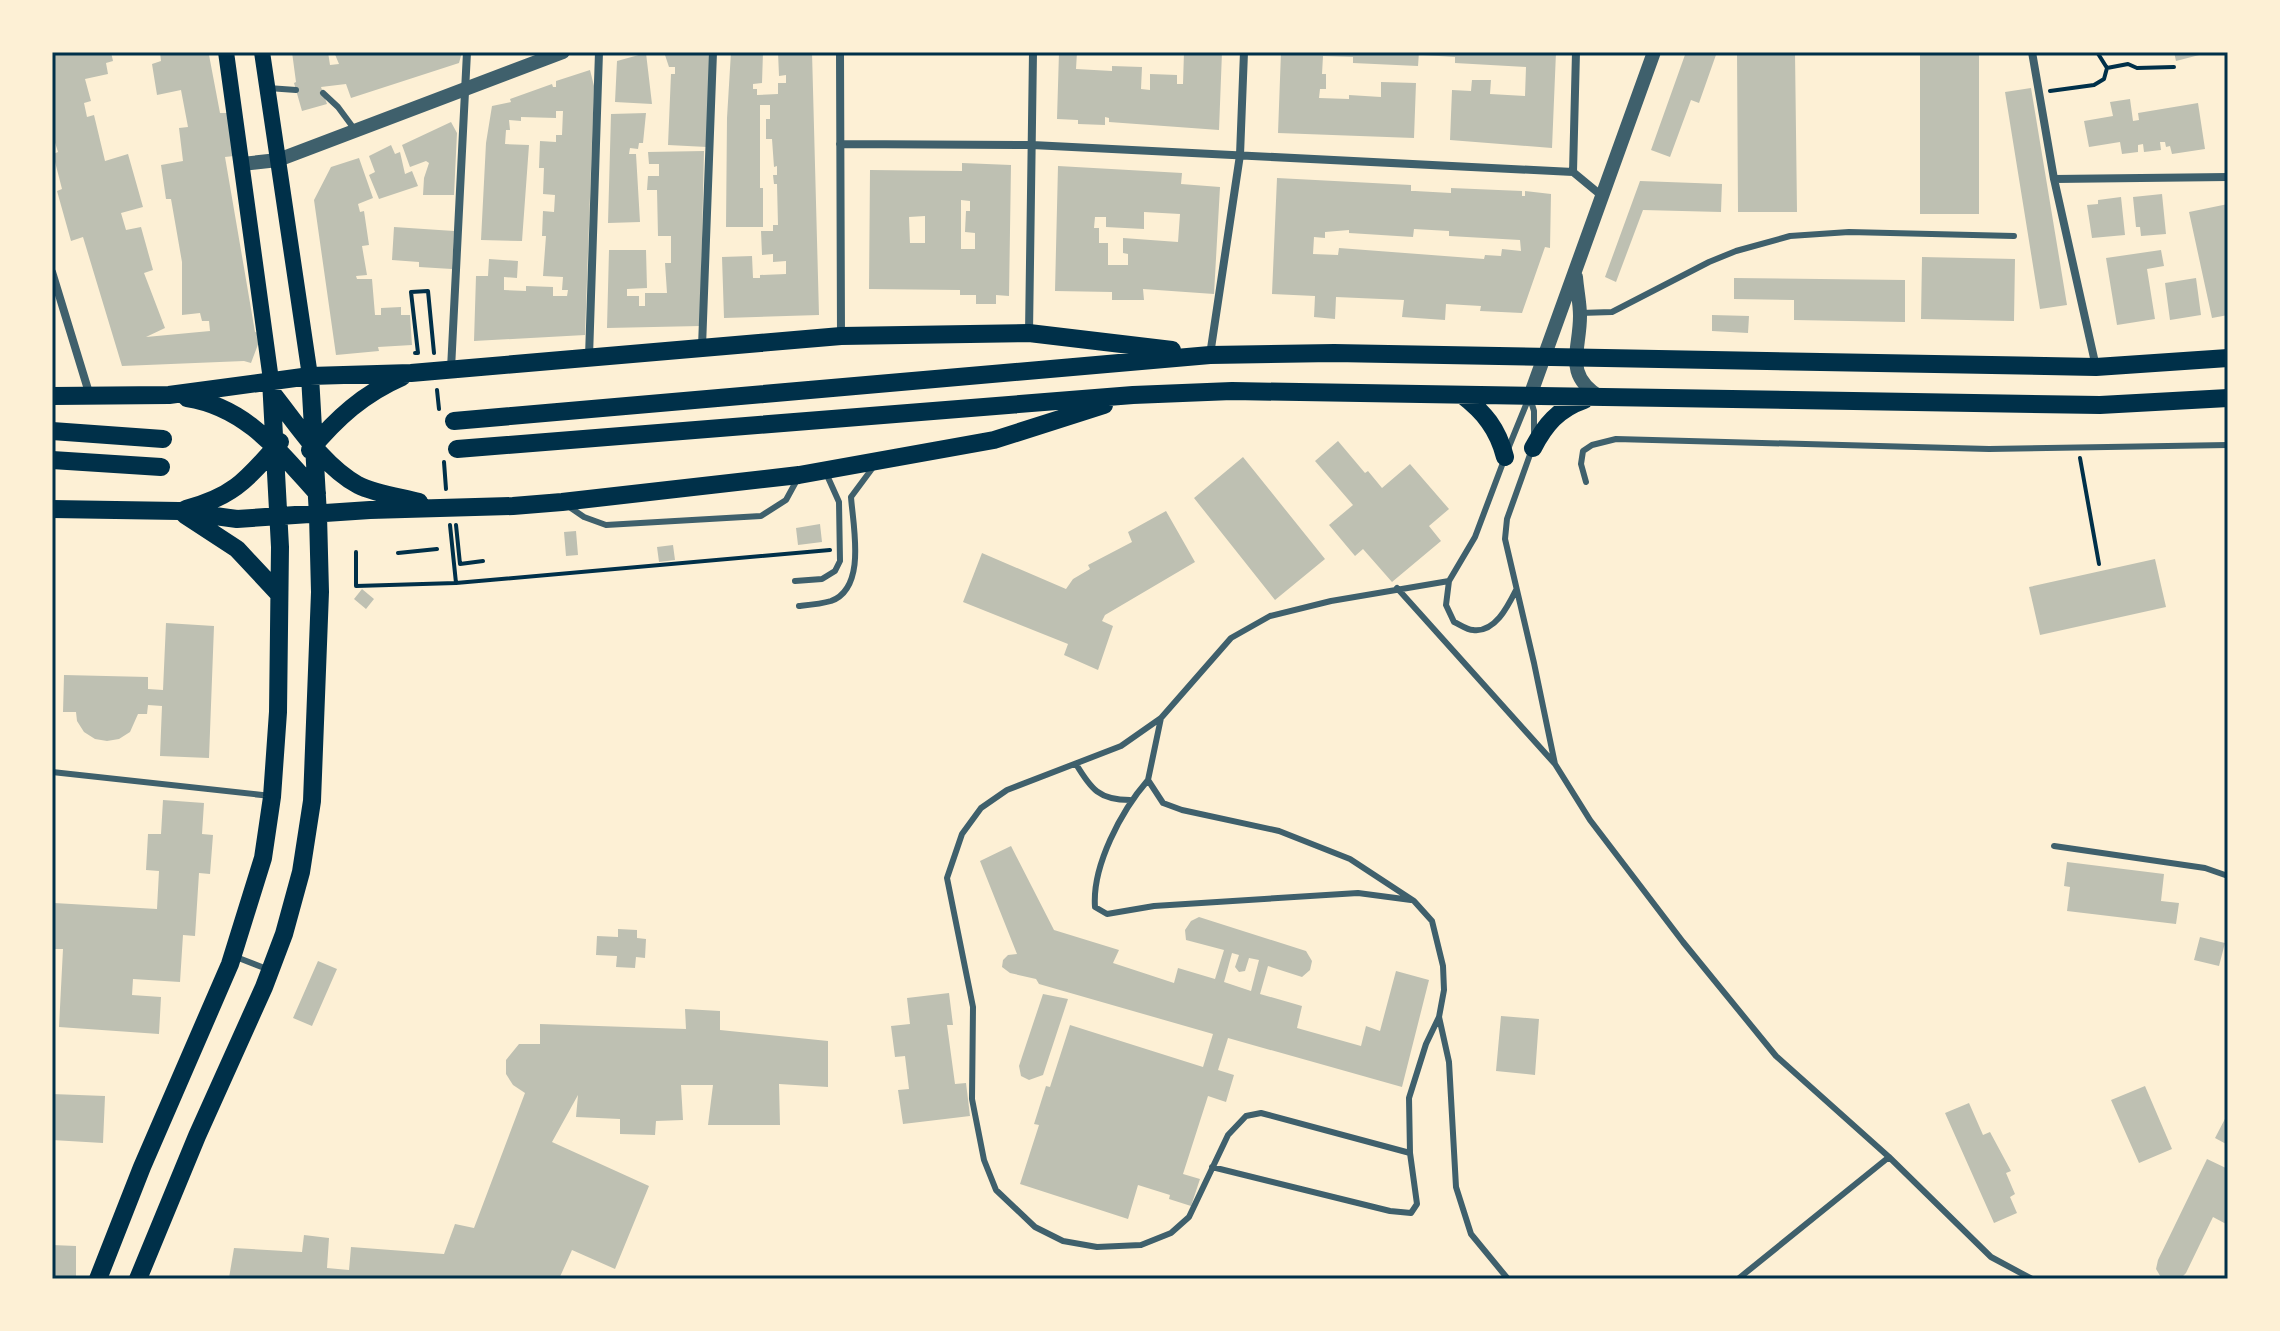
<svg xmlns="http://www.w3.org/2000/svg" width="2280" height="1331" viewBox="0 0 2280 1331" font-family="Merriweather,serif">
	<style>
		.building { fill: #bec0b2; fill-rule: evenodd }
		.lines { fill: none; stroke-linecap: round; stroke-linejoin: round }
		.path { stroke: #003049; stroke-width: 4 }
		.service { stroke: #3f606c; stroke-width: 6 }
		.minor { stroke: #3f606c; stroke-width: 8 }
		.tertiary { stroke: #3f606c; stroke-width: 14 }
		.secondary { stroke: #003049; stroke-width: 16 }
		.primary { stroke: #003049; stroke-width: 18 }
		.neatline { fill: none; stroke: #003049; stroke-width: 3 }
	</style>
	<rect width="100%" height="100%" fill="#fdf0d5"/>
	<path class="building" d="M52,52H111L113,61L106,63L108,74L85,79L91,101L84,103L87,117L94,115L105,161L128,154L143,207L121,213L126,230L141,227L153,270L144,273L165,328L146,337L210,331L209,321H202L200,313L182,315V262L171,199H166L161,165L183,161L179,128L188,127L181,90L157,95L152,64L161,61L160,52H215L209,55L220,113H230L234,156L225,157L255,332L262,334L251,363L244,361L122,366L83,237L71,241L57,191L62,189L53,154L58,152L52,133Z
		M292,52H328L330,65L339,64L334,52H462L459,63L351,98L346,84L321,87L327,104L302,111L294,83L296,82Z
		M664,52H712L707,147L668,145L671,74H675V67H669Z
		M731,52H763L762,83L753,84V89H757V95L778,94V83H786V75L779,76L778,52H812L819,315L724,318L722,257L752,256L753,278H760V275L786,274V261L773,262V254L762,255L761,231H773V225H778L777,184H774L773,175H777V166L774,167L772,139H766V119H770V105H760V188H763V227H726L727,118Z
		M1059,52H1077L1076,69L1112,71V66L1142,67L1141,89L1150,90V74L1177,75V84H1183L1184,52H1222L1219,130L1109,122V118L1105,117V125L1078,124V120L1057,119Z
		M1281,52H1419L1418,66L1353,63V57L1323,56L1322,74H1326V89H1320L1319,98L1349,99V95L1381,97V82L1416,83L1414,138L1278,133Z
		M1424,52H1556L1552,148L1450,140L1452,90L1471,91L1472,80H1491L1490,94L1525,96L1526,67L1455,63V57L1423,55Z
		M1686,52H1717L1699,103L1691,100L1670,157L1651,150Z
		M1737,52H1795L1797,212H1738Z
		M1920,52H1979V214H1920Z
		M2174,52H2207V53L2176,61Z
		M646,53L652,104L615,102L617,61Z
		M590,70L594,86L585,335L474,341L476,276H488L489,259L518,261L517,278L504,277V290L526,291V286L553,287V296H567L568,290H562L563,277L543,276L546,236H542L543,211L554,212L555,195L543,194L544,168H539L540,141L556,142V135H562L563,111H556V118L521,117V121L509,120L510,130H506L505,144L529,145L522,241L481,240L486,143L492,106L511,102L510,99L552,84L553,87H556V81Z
		M2031,88L2067,305L2040,309L2005,92Z
		M2130,99L2133,121L2139,120L2138,113L2198,103L2205,149L2172,154L2170,146L2166,147L2165,142H2160L2161,150L2144,152L2143,144L2138,145V152L2122,154L2120,142L2089,147L2084,121L2113,116L2110,102Z
		M646,113L643,143H639L638,149L630,148L629,154H636L640,222L608,223L611,114Z
		M451,122L457,133L454,195H423L424,178L429,163L426,161L410,167L402,145Z
		M391,145L395,154L400,152L405,174L412,171L418,186L379,199L369,175L375,172L369,156Z
		M704,151L700,326L607,328L609,250H646L647,288L627,289V296H639V306H645V293H667L665,263H671V236H658L657,190H647L648,176H659V164H649L648,152Z
		M359,158L373,198L358,204L360,212L364,211L369,245L362,246L367,275L356,276L357,279H372L375,315H381V308L401,307V315H410L412,345L378,347L379,351L336,355L314,200L331,167Z
		M962,163L1011,165L1009,296L996,295V304H976V295H960V290L869,289L870,170L962,171ZM961,200L970,201V211H966L965,232L975,233V249H961ZM925,216V243H910L909,217Z
		M1058,166L1182,173L1181,184L1220,187L1214,294L1143,289L1144,300H1112V292L1055,291ZM1144,212L1180,214L1178,242L1123,238V253L1128,254V265H1108V243H1099V228H1094L1095,217H1106V227L1144,229Z
		M1277,178L1411,185V191H1415L1451,193V188L1522,191V196H1525V191L1551,194L1550,248L1545,247L1522,313L1480,311L1481,306L1446,304L1445,320L1402,317L1404,300L1336,297L1335,319L1314,317L1315,296L1272,294ZM1414,229L1449,231V236L1520,240L1521,251L1502,249L1501,256L1485,255L1484,259L1339,248L1338,255L1313,254L1314,237L1325,238V232L1349,230V233L1413,237Z
		M1640,181L1722,184L1721,212L1643,210L1616,282L1605,277Z
		M2162,194L2166,234L2141,236L2140,227H2136L2133,197Z
		M2121,197L2125,235L2092,238L2087,205L2098,204V200Z
		M2228,204V315L2212,318L2189,212Z
		M394,227L454,231L452,269L419,267V262L392,260Z
		M2161,250L2164,266L2147,269L2155,319L2117,325L2106,258Z
		M1922,257L2015,259L2014,321L1921,319Z
		M1734,278L1905,280V322L1794,320V300L1734,299Z
		M2196,278L2201,315L2170,320L2165,283Z
		M1712,315L1749,316L1748,333L1712,331Z
		M1338,441L1365,473L1368,471L1382,488L1410,464L1449,509L1429,526L1441,541L1392,582L1363,549L1355,556L1329,525L1353,505L1315,461Z
		M1243,457L1325,559L1275,600L1194,498Z
		M1166,511L1195,562L1105,615L1102,621L1113,626L1098,670L1064,655L1068,644L963,602L982,553L1066,589L1073,579L1090,569L1088,565L1132,542L1128,532Z
		M820,524L822,542L798,545L796,528Z
		M576,531L578,555L566,556L564,532Z
		M673,545L675,560L659,562L657,547Z
		M2155,559L2166,607L2040,635L2029,587Z
		M362,589L374,599L366,609L354,599Z
		M166,623L214,626L209,758L160,756L162,706L148,705L147,714H138L130,732L119,739L107,741L95,739L84,732L77,721L76,712H63L64,675L148,677V689L163,690Z
		M163,800L204,803L202,834L213,835L210,874L199,873L195,936L183,935L180,982L133,979L132,995L161,997L159,1034L59,1027L63,949H52L54,903L157,909L159,871L146,870L148,834H161Z
		M1011,846L1054,930L1119,950L1113,963L1174,983L1178,968L1215,979L1224,950L1186,940L1185,930L1191,921L1199,917L1306,951L1312,961L1310,970L1302,977L1268,966L1260,994L1302,1006L1297,1028L1361,1046L1366,1026L1380,1031L1396,971L1429,980L1402,1087L1228,1038L1218,1070L1234,1075L1226,1102L1208,1096L1183,1174L1200,1179L1191,1206L1169,1199L1170,1195L1138,1185L1128,1219L1020,1184L1039,1125L1034,1124L1046,1086L1050,1087L1070,1025L1203,1067L1213,1034L1039,984L1036,979L1010,973L1002,967L1003,960L1008,955L1017,954L980,861ZM1232,953L1239,955L1235,967L1239,972L1245,971L1249,958L1259,960L1251,991L1224,982Z
		M2067,862L2164,874L2161,901L2179,903L2176,924L2067,911L2070,887L2064,886Z
		M618,929L637,930V938L646,939L645,958L636,957L635,968L616,967L617,956L596,955L597,936L618,937Z
		M2200,937L2225,943L2219,966L2194,960Z
		M318,961L337,969L312,1026L293,1018Z
		M949,993L953,1025H947L955,1084L966,1083L970,1116L903,1124L898,1090L909,1089L905,1056L895,1057L891,1026L910,1024L907,998Z
		M1043,994L1068,999L1043,1075L1029,1080L1021,1076L1019,1066Z
		M685,1009L720,1011V1030L828,1041V1087L779,1084L780,1125H708L713,1085H681L683,1120L656,1121L655,1135L620,1134V1119L576,1117L578,1095L552,1142L649,1186L615,1269L572,1250L559,1279L229,1278L234,1248L302,1252L304,1235L329,1238L327,1268L349,1270L351,1247L444,1254L455,1224L474,1228L525,1093L513,1085L506,1074V1060L519,1044H540V1024L686,1029Z
		M1501,1016L1539,1019L1535,1075L1496,1071Z
		M2145,1086L2172,1149L2139,1163L2111,1100Z
		M52,1094L105,1096L103,1143L52,1140Z
		M1969,1103L1983,1135L1990,1132L2011,1171L2006,1173L2015,1194L2010,1197L2017,1213L1994,1223L1945,1113Z
		M2228,1113V1145L2215,1138Z
		M2207,1159L2228,1169V1225L2213,1217L2186,1273L2180,1279H2162L2156,1269L2158,1260Z
		M52,1245L76,1246V1279H52Z"/>
	<g class="lines">
		<path class="path" d="M2107,68L2128,64L2137,68L2174,67
			M2050,91L2094,85L2104,79L2107,68L2097,52
			M415,353H418L411,292L428,291L434,353
			M437,390L439,409
			M2080,458L2099,564
			M444,462L446,489
			M450,525L456,583
			M456,525L460,564L483,561
			M356,552V586L456,583L830,550
			M398,553L437,549"/>
		<path class="service" d="M268,88L296,90
			M323,93L338,107L355,130
			M1580,313L1612,312L1709,262L1736,251L1790,236L1849,232L2014,236
			M1530,398L1534,411V434
			M1508,449L1528,400
			M1532,449L1507,519L1505,539L1534,663L1555,764L1590,820L1683,942L1776,1056L1889,1157L1991,1257L2032,1279
			M1504,460L1475,537L1449,581L1446,605L1454,622C1459,624 1467,630 1473,630C1495,633 1508,606 1516,590
			M1586,482L1581,464L1583,451L1592,445L1616,439L1989,449L2228,445
			M568,506L584,517L606,525L761,516L786,500L798,478
			M795,581L822,579L835,571L840,561L839,502L826,473
			M1397,588L1555,764
			M799,606C809,605 821,604 831,601C867,588 853,526 851,497L874,466
			M1161,718L1148,780L1163,803L1182,810L1279,831L1350,859L1414,901L1432,921L1443,966L1444,990L1439,1017L1426,1044L1409,1098L1410,1153L1417,1204L1411,1213L1390,1211L1212,1167
			M1076,764C1091,789 1099,800 1130,800
			M52,772L271,796
			M1148,780C1121,811 1092,866 1095,907L1107,914L1154,906L1358,893L1411,900
			M2054,846L2205,868L2228,876
			M236,957L267,969
			M1439,1017L1449,1062L1456,1187L1471,1234L1508,1279
			M1410,1153L1261,1113L1246,1116L1228,1135L1189,1217L1171,1233L1141,1245L1097,1247L1063,1241L1035,1227L996,1190L984,1160L972,1099L973,1007L947,878L962,834L981,808L1007,790L1121,746L1161,718L1231,638L1270,616L1331,601L1449,581
			M1738,1279L1889,1157"/>
		<path class="minor" d="M840,52L841,335
			M1576,52L1573,172L1602,196
			M2032,52L2054,179L2096,367
			M840,144L1032,145L1573,172
			M2054,179L2228,177
			M52,272L90,396
			M1029,333L1033,52
			M702,347L713,52
			M1210,355L1240,155L1244,52
			M589,357L599,52
			M451,369L467,52"/>
		<path class="tertiary" d="M242,164L278,160L563,52
			M1576,277C1577,290 1580,303 1580,316C1580,351 1563,374 1600,397
			M1530,396L1654,52"/>
		<path class="secondary" d="M226,52L271,380
			M262,52L310,376"/>
		<path class="primary" d="M272,393C297,424 322,465 358,485C376,494 400,497 419,502
			M1462,395C1484,412 1498,429 1505,457
			M52,396L169,395L310,376L411,373L841,336L1029,333L1172,350
			M187,398C246,407 279,451 317,493
			M454,421L1210,355L1334,353L2096,367L2228,358
			M52,431L163,439
			M1533,448C1545,425 1558,409 1584,400
			M457,449L1133,395L1232,391L2100,405L2228,398
			M310,450C337,418 363,394 402,377
			M52,460L161,467
			M52,509L179,511L237,519L370,510L513,506L562,502L799,475L994,440L1104,405
			M186,509C235,496 247,479 280,442
			M185,515L237,549L279,594
			M98,1279L142,1167L230,964L263,858L272,797L278,712L280,547L271,380
			M138,1279L197,1136L264,987L284,934L301,872L312,801L320,592L318,515L310,376"/>
	</g>
	<rect width="2280" height="1331" fill="none" stroke="#fdf0d5" stroke-width="108"/>
	<rect x="54" y="54" width="2172" height="1223" class="neatline"/>
</svg>
